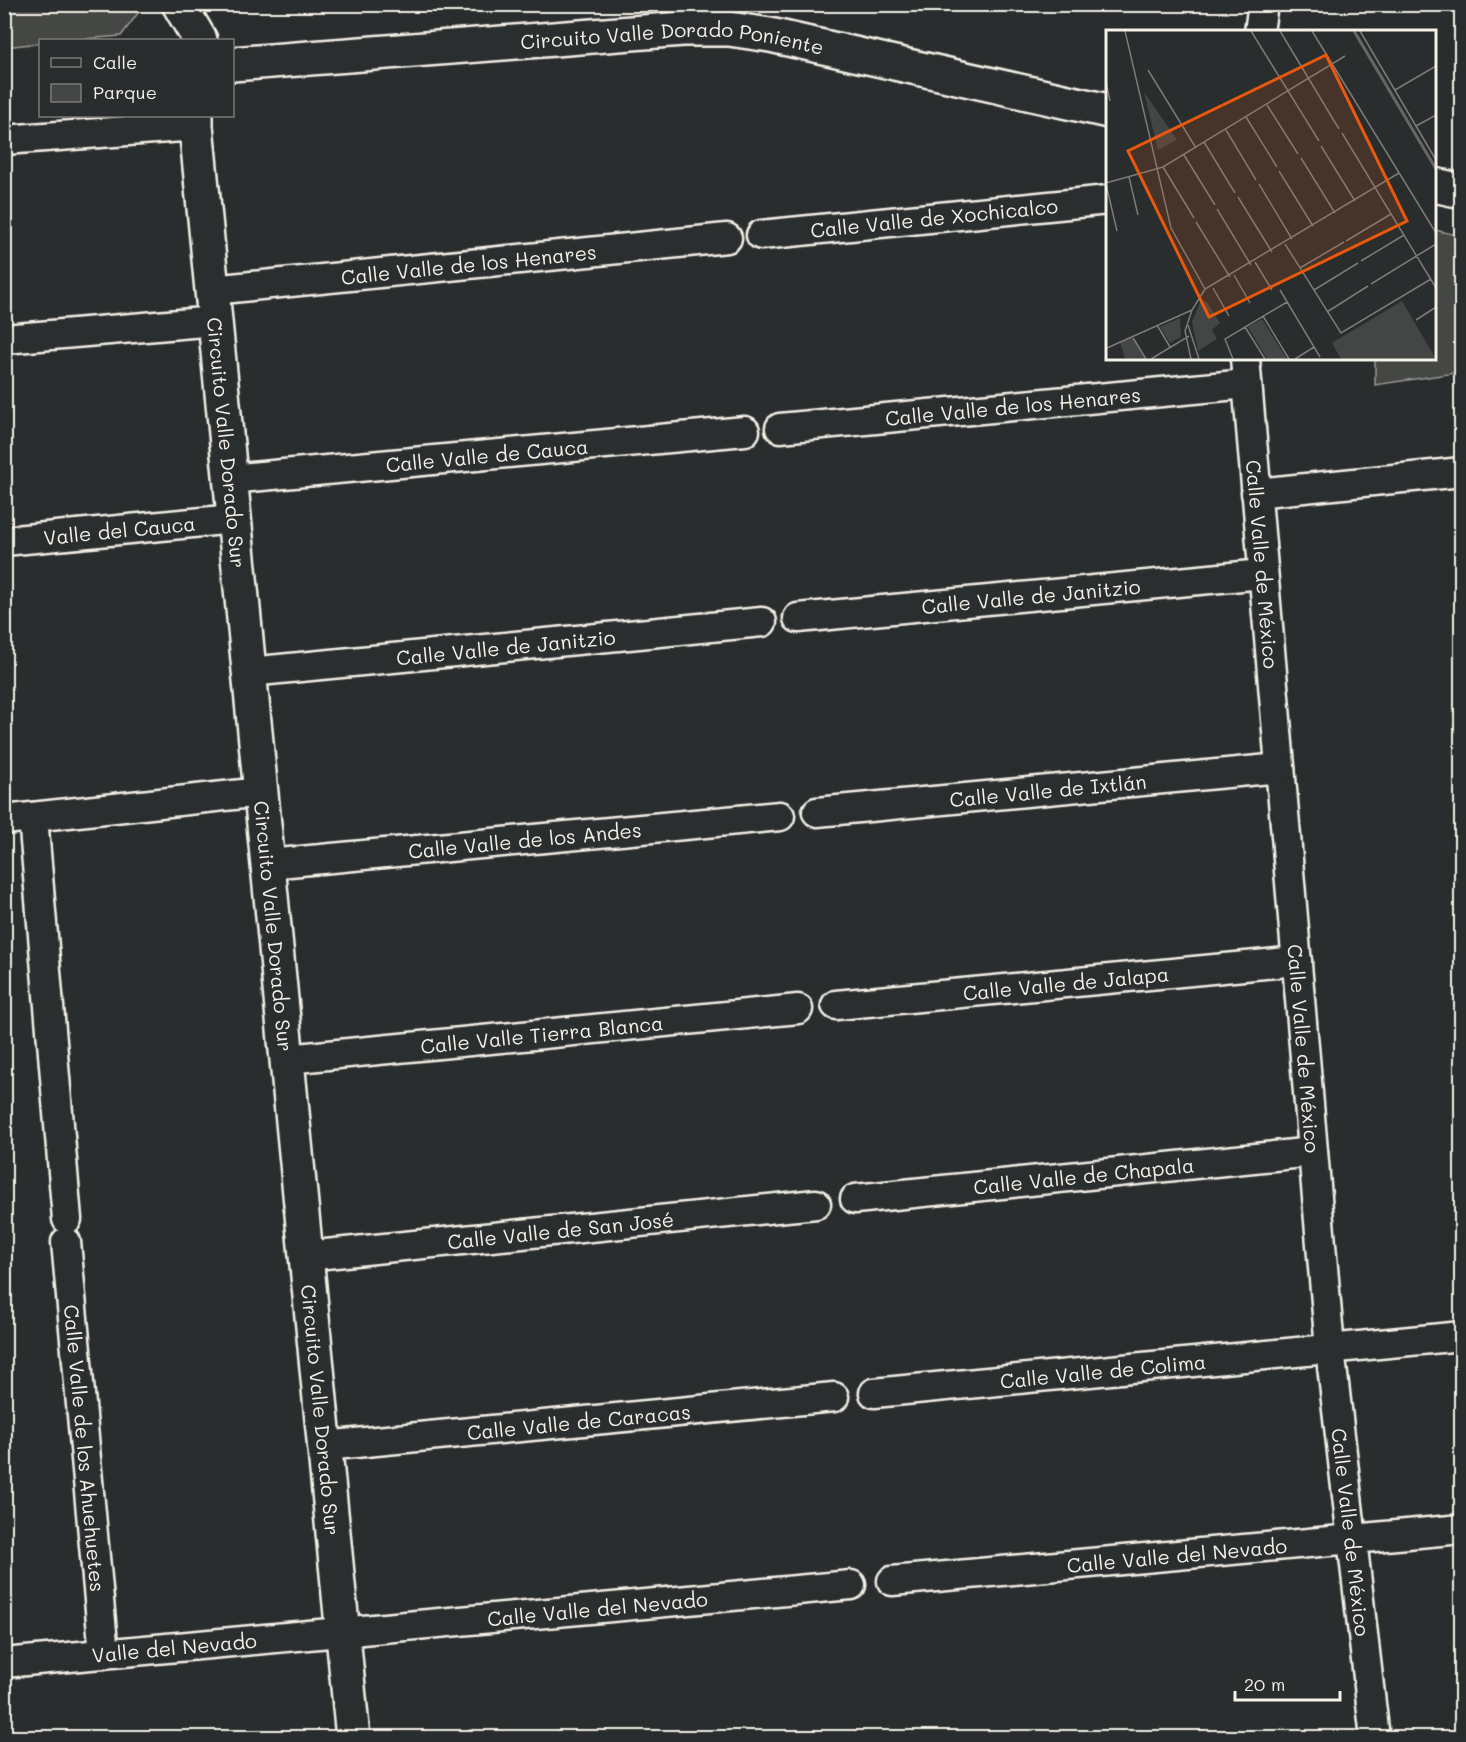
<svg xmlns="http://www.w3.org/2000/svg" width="1466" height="1742" viewBox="0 0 1466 1742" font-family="Mali,sans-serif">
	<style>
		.green { fill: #444645; stroke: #9c9c96; stroke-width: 1.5 }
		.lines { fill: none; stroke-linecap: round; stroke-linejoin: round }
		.street-casing { stroke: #f4f1e8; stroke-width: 33 }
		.secondary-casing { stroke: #f4f1e8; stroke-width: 38 }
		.street { stroke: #2a2d2e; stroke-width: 28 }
		.secondary { stroke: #2a2d2e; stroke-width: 33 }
		.labels { text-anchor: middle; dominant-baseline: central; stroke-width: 6; stroke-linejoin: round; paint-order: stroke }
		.street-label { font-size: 20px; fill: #f4f1e8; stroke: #2a2d2e }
		.inset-river { fill: none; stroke: #676866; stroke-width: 3 }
		.inset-road { fill: none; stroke: #7b7b78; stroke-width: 1.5 }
		.view { fill: #e8590c; fill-opacity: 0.15; stroke: #e8590c; stroke-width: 3 }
		.inset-edge { fill: none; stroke: #f4f1e8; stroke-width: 3 }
	</style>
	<rect width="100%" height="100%" fill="#2a2d2e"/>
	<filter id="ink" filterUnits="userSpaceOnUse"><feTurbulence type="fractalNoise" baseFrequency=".0167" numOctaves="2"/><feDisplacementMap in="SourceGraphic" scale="12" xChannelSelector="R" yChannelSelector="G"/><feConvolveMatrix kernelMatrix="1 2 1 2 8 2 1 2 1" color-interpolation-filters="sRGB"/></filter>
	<g filter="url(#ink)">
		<path class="green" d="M5,4H144V5L121,36L71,40H40V43L5,47Z
			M1435,230L1461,236V372L1375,385V359L1434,358Z"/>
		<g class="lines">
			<defs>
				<g id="street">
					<path d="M1259,32L1263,4"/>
					<path d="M4,140L196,126"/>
					<path id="s1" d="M761,235L1108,200"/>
					<path id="s2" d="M212,290L727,238"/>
					<path d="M4,339L215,321"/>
					<path id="s3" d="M1245,358L1330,1349L1375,1738"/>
					<path id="s4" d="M780,428L1247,384"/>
					<path id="s5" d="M230,479L745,431"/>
					<path d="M1256,493L1462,472"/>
					<path id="s6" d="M4,541L234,519"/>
					<path id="s7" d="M798,618L1263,574"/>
					<path id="s8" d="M249,672L762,622"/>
					<path id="s9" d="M817,812L1280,768"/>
					<path d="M33,817L67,1219"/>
					<path d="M4,820L261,792"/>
					<path id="s10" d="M268,864L780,816"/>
					<path id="s11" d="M836,1005L1297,961"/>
					<path id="s12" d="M287,1059L798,1009"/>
					<path id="s13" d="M855,1199L1313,1152"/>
					<path id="s14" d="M66,1242L104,1654"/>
					<path id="s15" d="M306,1256L816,1204"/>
					<path id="s16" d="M874,1393L1462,1336"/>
					<path id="s17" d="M324,1446L834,1397"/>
					<path id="s18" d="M892,1581L1462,1529"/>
					<path id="s19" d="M4,1663L851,1585"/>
				</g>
				<g id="secondary">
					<path d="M179,4L200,40"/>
					<path id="s20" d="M232,64L683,29H729L770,35L1108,111"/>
					<path id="s21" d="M196,116V126L353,1738"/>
					<path d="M1434,185L1462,191"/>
				</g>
			</defs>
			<use href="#street" class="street-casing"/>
			<use href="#secondary" class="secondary-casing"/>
			<use href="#street" class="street"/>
			<use href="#secondary" class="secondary"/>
		</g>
	</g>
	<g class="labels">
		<g class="street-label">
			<text stroke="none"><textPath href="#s20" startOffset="442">Circuito Valle Dorado Poniente</textPath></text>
			<text stroke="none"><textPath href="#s1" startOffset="174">Calle Valle de Xochicalco</textPath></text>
			<text stroke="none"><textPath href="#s2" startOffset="258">Calle Valle de los Henares</textPath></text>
			<text stroke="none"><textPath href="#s4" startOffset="234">Calle Valle de los Henares</textPath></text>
			<text stroke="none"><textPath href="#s21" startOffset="328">Circuito Valle Dorado Sur</textPath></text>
			<text stroke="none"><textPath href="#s5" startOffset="258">Calle Valle de Cauca</textPath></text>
			<text stroke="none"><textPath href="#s6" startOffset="116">Valle del Cauca</textPath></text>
			<text stroke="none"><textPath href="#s3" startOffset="207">Calle Valle de México</textPath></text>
			<text stroke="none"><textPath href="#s7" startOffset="234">Calle Valle de Janitzio</textPath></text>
			<text stroke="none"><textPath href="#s8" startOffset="258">Calle Valle de Janitzio</textPath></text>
			<text stroke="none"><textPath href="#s9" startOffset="232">Calle Valle de Ixtlán</textPath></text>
			<text stroke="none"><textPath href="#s10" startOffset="258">Calle Valle de los Andes</textPath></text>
			<text stroke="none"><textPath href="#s21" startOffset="814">Circuito Valle Dorado Sur</textPath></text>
			<text stroke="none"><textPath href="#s11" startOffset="231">Calle Valle de Jalapa</textPath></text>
			<text stroke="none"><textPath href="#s12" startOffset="256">Calle Valle Tierra Blanca</textPath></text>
			<text stroke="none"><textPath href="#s3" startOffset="693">Calle Valle de México</textPath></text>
			<text stroke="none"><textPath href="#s13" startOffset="230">Calle Valle de Chapala</textPath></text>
			<text stroke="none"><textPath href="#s15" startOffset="256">Calle Valle de San José</textPath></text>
			<text stroke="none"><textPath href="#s16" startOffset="230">Calle Valle de Colima</textPath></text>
			<text stroke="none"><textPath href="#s21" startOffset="1300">Circuito Valle Dorado Sur</textPath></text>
			<text stroke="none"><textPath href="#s17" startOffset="256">Calle Valle de Caracas</textPath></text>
			<text stroke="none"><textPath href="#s14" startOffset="207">Calle Valle de los Ahuehuetes</textPath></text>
			<text stroke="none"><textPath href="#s3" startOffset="1179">Calle Valle de México</textPath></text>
			<text stroke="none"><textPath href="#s18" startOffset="286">Calle Valle del Nevado</textPath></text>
			<text stroke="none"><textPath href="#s19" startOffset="596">Calle Valle del Nevado</textPath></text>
			<text stroke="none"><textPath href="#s19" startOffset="171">Valle del Nevado</textPath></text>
		</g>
	</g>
	<g transform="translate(1106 30)">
		<rect width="330" height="330" fill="#2a2d2e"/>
		<path d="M38,62L71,110L52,120ZM95,270L101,272L114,293L106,300L111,309L92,321L86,292ZM296,271L330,329H235L226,313ZM74,288L75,307L64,313L54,297ZM156,289L181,329H161L142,297ZM26,307L39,329H19L14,312Z" fill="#444645"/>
		<path class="inset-river" d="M248,1L330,139"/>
		<path class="inset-road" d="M19,1L65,198L99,259M145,1L213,111M174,1L233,99M206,1L330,203M254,1L330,130M42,40L90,118M0,52L4,71M289,60L330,36M161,75L192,124M140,87L171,137M310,96L330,85M120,100L150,150M236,103L330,258M98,112L129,163M215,116L249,171M78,125L109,175M195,128L229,183M57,137L88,188M173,141L207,196M23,147L32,185M0,153L57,137L239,26M0,154L11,201M153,154L186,209M132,167L166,222M111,179L145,235M90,192L124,247M240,211L285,184M179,214L235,303L325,249M255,231L298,205M149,232L166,260M194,238L238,212M128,245L144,273M265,254L330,214M107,258L123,286M99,259L293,143M174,260L214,327M208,260L252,233M221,282L262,256M157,286L183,329M310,290L330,277M51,295L64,317M82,295L93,329M139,297L159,329M26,306L40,329M1,318L86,280M45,329L83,306M85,329L79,301L86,280L99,259M127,329L119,309L181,272M189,329L208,317"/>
		<path class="view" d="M220,25L301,191L103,287L22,121Z"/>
		<rect width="330" height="330" class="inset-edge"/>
	</g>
	<rect width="1466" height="1742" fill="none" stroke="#2a2d2e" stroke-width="24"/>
	<rect x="12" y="12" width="1442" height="1718" fill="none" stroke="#f4f1e8" stroke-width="2" filter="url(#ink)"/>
	<rect x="39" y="39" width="195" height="78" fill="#2a2d2e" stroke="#7b7b78" stroke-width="1.5"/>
	<rect x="51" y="58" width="30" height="9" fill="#2a2d2e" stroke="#7b7b78" stroke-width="1.5"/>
	<text x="93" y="69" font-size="18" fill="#f4f1e8">Calle</text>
	<rect x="51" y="84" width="30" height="18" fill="#444645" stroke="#7b7b78" stroke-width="1.5"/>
	<text x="93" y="99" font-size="18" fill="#f4f1e8">Parque</text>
	<path d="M1235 1691v9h105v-9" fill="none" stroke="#f4f1e8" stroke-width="3"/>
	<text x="1244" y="1691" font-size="18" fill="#f4f1e8" stroke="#2a2d2e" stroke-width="4.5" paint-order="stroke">20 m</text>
</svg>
